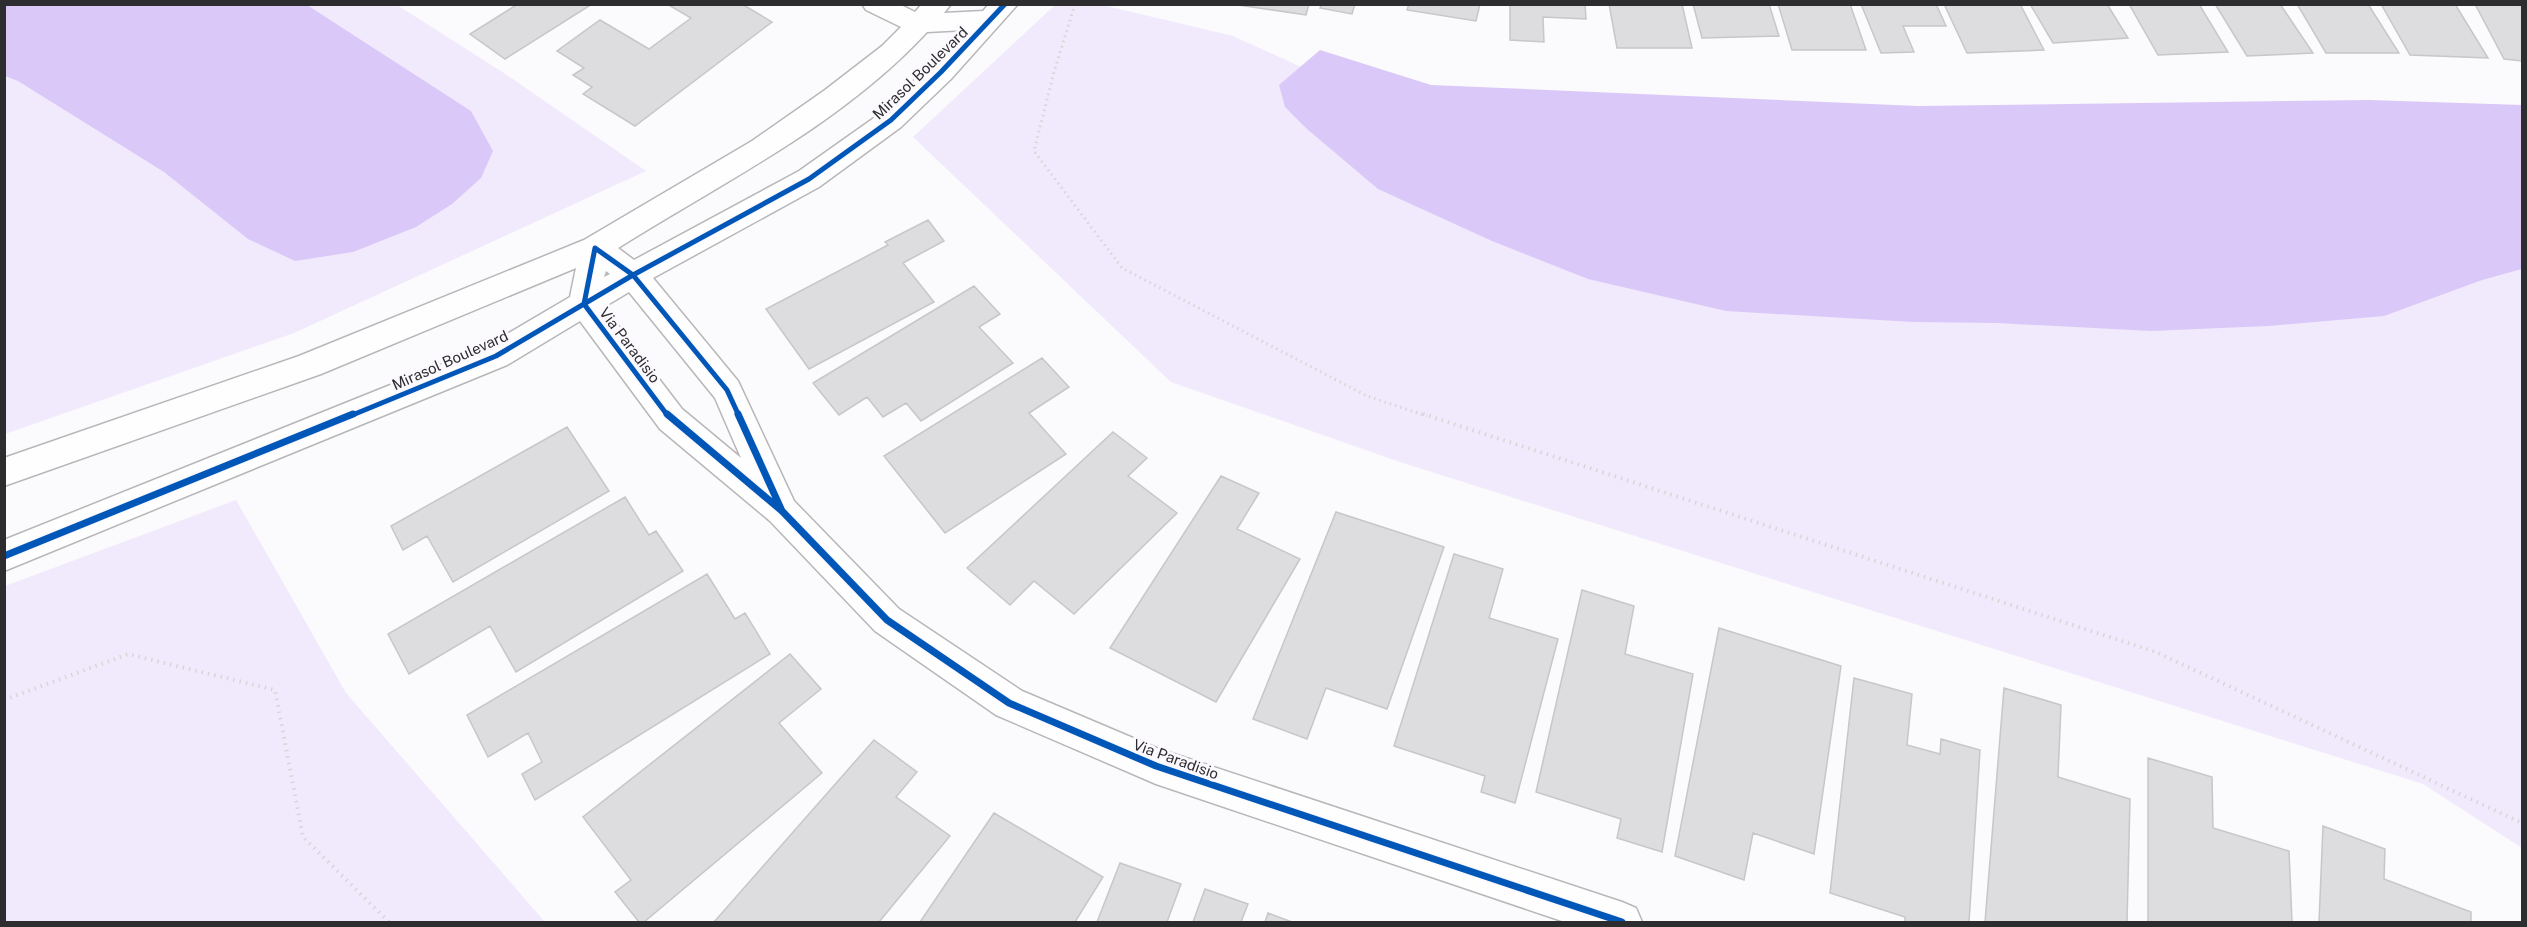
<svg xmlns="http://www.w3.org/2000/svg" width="2527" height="927" viewBox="0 0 2527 927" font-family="'Public Sans',sans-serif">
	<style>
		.green { fill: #f1eafd }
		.water { fill: #dac8f8 }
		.building { fill: #dddcde; stroke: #c7c6c8; stroke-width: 1.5 }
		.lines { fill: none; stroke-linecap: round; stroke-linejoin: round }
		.street-casing { stroke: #b7b6b8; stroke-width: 3 }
		.path-far1 { stroke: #d7d6d7; stroke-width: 3; stroke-dasharray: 1.5 4; stroke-linecap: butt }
		.path { stroke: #d7d6d7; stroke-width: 4; stroke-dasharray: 1.5 5; stroke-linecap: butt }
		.street { fill: #fefeff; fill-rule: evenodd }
		.cycleway-far1-casing { stroke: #fbf9fd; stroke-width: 8 }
		.cycleway-casing { stroke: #fbf9fd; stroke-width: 10 }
		.cycleway-far1 { stroke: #0057b8; stroke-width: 5 }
		.cycleway { stroke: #0057b8; stroke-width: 7 }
		.labels { text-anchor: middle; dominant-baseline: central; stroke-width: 6; stroke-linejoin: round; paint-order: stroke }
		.street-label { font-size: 15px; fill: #2d2c2e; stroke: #fbf9fd }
	</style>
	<rect width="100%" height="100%" fill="#fbfafc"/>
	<path class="green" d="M1098,4L1233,36L1619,212L2522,174V848L2423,784L1400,462L1171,382L913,137L1055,5Z
		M4,5H397L507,75L646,171L294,333L5,434Z
		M236,500L346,693L545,922H5V586Z"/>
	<path class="water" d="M5,4L307,5L471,111L493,151L481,178L452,204L416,227L353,252L295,261L248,239L164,172L18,81L5,76Z
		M1320,50L1431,85L1918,106L2369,100L2522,105V269L2482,280L2384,316L2268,326L2151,331L1997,323L1913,322L1726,311L1588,279L1492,241L1378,189L1307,129L1285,107L1279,85Z"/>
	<path class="building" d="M592,4L505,59L470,34L518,4Z
		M667,4H742L772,22L635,126L583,94L592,87L573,75L584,68L557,51L600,20L649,49L691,18Z
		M1309,4L1306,15L1239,5V4Z
		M1322,4H1355L1352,14L1320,8Z
		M1409,4H1480L1476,21L1407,10Z
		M1510,4H1585L1586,19L1543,17L1544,42L1510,40Z
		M1609,4H1682L1692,48H1617Z
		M1693,4H1769L1779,36L1702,38Z
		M1778,4H1850L1866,50H1792Z
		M1861,4H1936L1946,26H1903L1914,52L1881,53Z
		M1944,4H2020L2044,50L1967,53Z
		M2030,4H2107L2128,38L2053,43Z
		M2129,4H2199L2228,52L2158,55Z
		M2215,4H2280L2313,53L2247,56Z
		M2297,4H2368L2399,53H2326Z
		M2381,4H2455L2488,58L2410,55Z
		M2475,4H2522V61L2504,59Z
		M928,220L944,241L903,263L934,302L809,369L766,309L888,245L885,242Z
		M974,286L1000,314L979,327L1013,363L921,421L906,403L883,417L867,397L839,415L813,383Z
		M1042,358L1069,387L1029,413L1066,454L945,533L884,456Z
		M567,427L609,491L453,582L427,536L403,550L391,526Z
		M1113,432L1147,458L1128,476L1177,513L1074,614L1034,581L1010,605L967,568Z
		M1221,476L1259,493L1237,529L1300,559L1216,702L1110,648Z
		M625,497L649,535L656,531L683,571L516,672L490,626L409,674L388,634Z
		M1336,512L1444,547L1387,709L1326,688L1307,739L1253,719Z
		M1454,554L1503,569L1489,618L1558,639L1515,803L1481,792L1485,776L1394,746Z
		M707,574L735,619L745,613L770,654L535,800L522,774L542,762L528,733L488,757L467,715Z
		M1582,590L1634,606L1625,654L1693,674L1662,852L1617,838L1621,819L1536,792Z
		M1719,628L1841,666L1814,854L1753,833L1744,880L1675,856Z
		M790,654L821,689L779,723L822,773L644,922H639L615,892L631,880L583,817Z
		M1854,678L1912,694L1907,745L1940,754L1941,739L1980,750L1969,922H1905V917L1830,893Z
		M2004,688L2061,705L2058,777L2130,799L2127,922H1985Z
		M874,740L917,772L896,797L950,836L879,922H714Z
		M2148,758L2212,777L2213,828L2289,851L2292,922H2148Z
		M994,813L1103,877L1075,922H920Z
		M2323,826L2385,849L2384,879L2471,912V922H2319Z
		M1120,863L1181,884L1167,922H1097Z
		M1205,889L1248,904L1241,922H1193Z
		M1268,913L1292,922H1265Z"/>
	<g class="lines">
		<defs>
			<path id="street" d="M862,4H899L915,12L922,4H951L944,13L983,11L989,4H1018L951,79L901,127L819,187L653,278L738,381L794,501L899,609L1022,691L1159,749L1622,902L1636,908L1642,922H1565L1156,784L996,715L875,631L770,521L660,429L580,321L507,365L4,571V540L485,347L570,297L576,268L321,374L4,486V458L299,356L584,240L752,141L825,90L882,46L901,27L866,10ZM965,30L881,113L799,171L634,260L618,248C723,182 841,125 927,32ZM606,271L610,274L604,277ZM629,292L715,398L741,458L682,409L604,307Z"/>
		</defs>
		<use href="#street" class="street-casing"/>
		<path class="path-far1" d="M1075,4L1054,72L1034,151L1122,268L1367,396L1427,416"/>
		<path class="path" d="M1423,414L2156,652L2522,823
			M4,700L128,654L275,690L303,837L389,922"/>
		<use href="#street" class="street"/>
		<defs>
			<path id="cycleway-far1" d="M350,416L496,356L633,275L809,179L891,120L941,72L1005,4
				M668,416L584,304L595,248L633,275L727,390L739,416"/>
			<path id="cycleway" d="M667,414L782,511
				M738,414L782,511
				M782,511L887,620L1009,703L1156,766L1622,922
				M4,556L353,414"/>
		</defs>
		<use href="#cycleway-far1" class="cycleway-far1-casing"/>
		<use href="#cycleway" class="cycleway-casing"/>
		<use href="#cycleway-far1" class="cycleway-far1"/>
		<use href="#cycleway" class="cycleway"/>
	</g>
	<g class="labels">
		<g class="street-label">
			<text transform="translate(920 73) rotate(-44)">Mirasol Boulevard</text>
			<text transform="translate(630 345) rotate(53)">Via Paradisio</text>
			<text transform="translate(450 360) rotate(-24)">Mirasol Boulevard</text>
			<text transform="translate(1176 759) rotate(20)">Via Paradisio</text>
		</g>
	</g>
	<rect width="2527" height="927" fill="none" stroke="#2d2c2e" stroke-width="12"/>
</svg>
